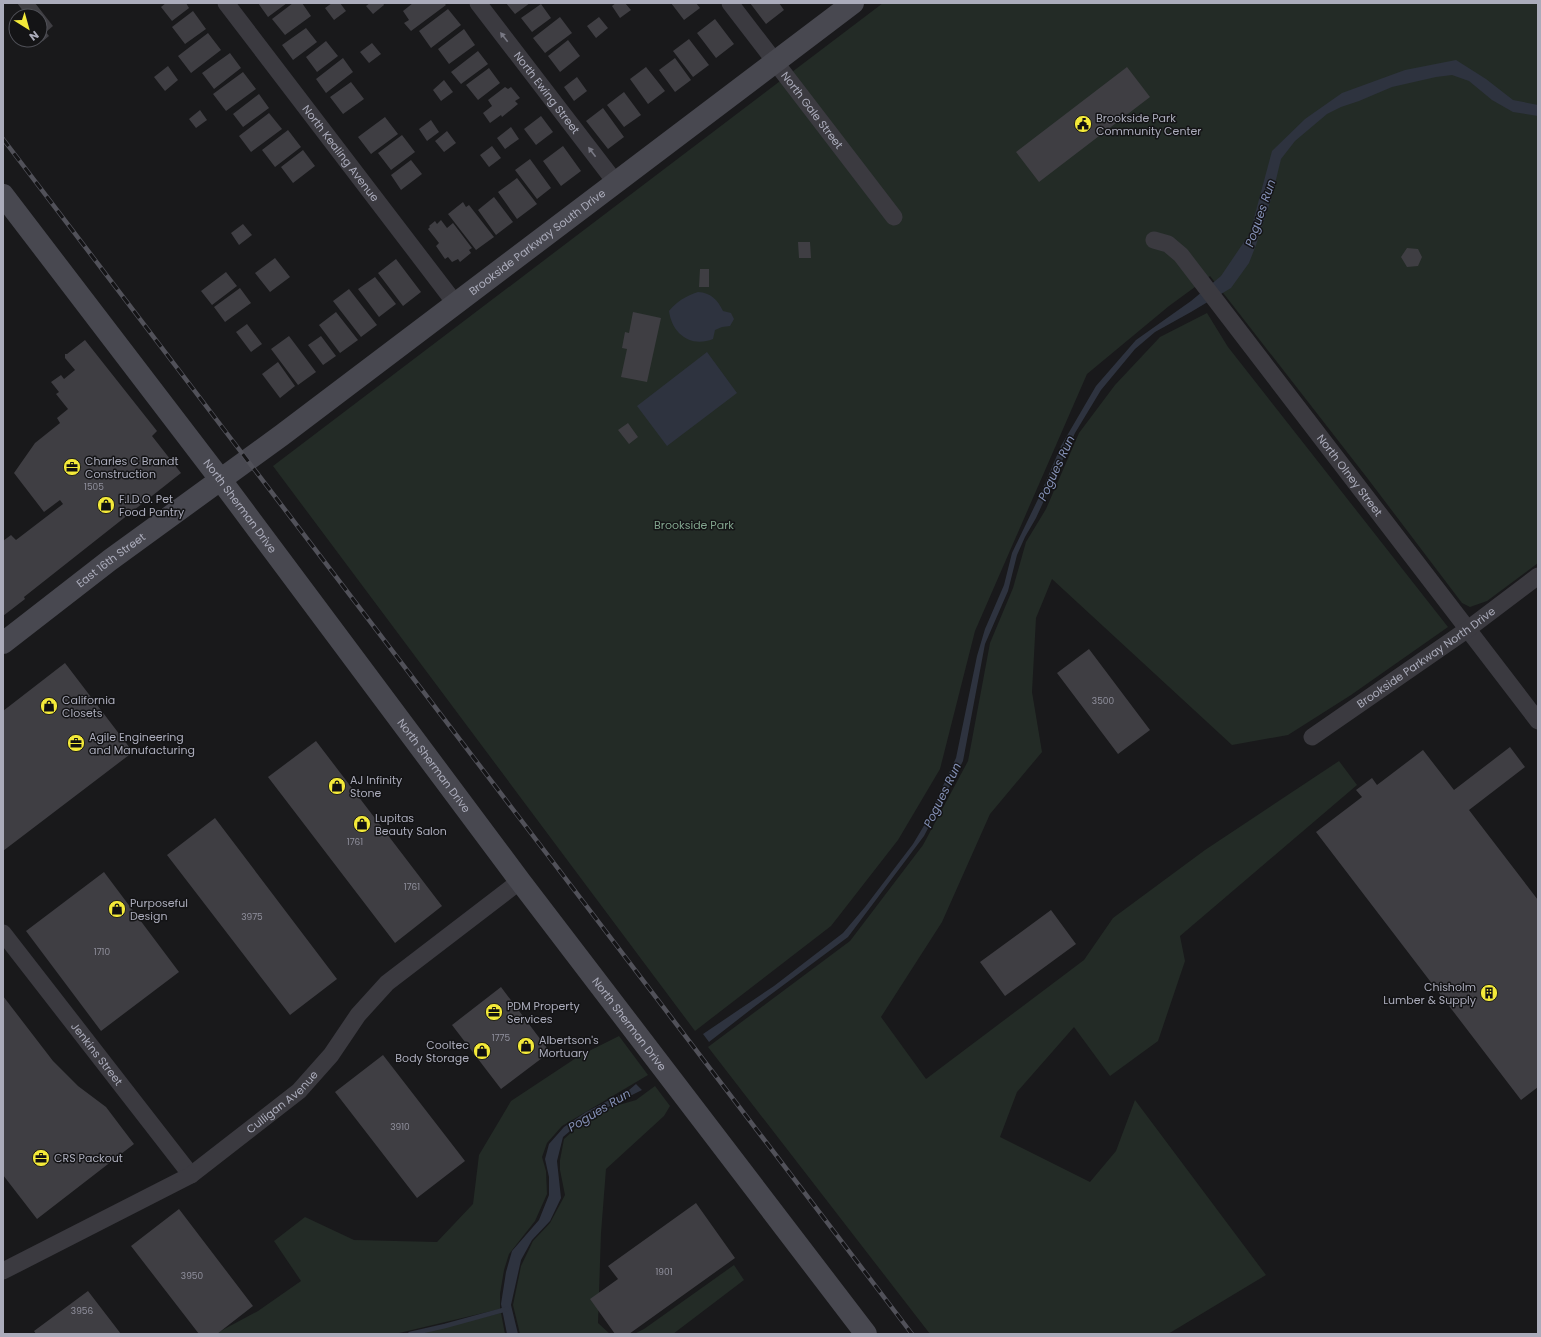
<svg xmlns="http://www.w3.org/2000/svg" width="1541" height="1337" viewBox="0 0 1541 1337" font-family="Poppins,sans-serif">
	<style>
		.green { fill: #232b26 }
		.water { fill: #2e333f }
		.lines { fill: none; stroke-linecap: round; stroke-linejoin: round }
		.stream { stroke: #2e333f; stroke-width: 4.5 }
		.building { fill: #3f3e43 }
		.street { stroke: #3b3a40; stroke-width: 17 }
		.secondary { stroke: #484850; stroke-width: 22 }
		.rail-casing { stroke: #515159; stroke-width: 4.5 }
		.rail { stroke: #141416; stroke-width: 3; stroke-dasharray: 9; stroke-linecap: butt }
		.oneway { fill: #797984 }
		.labels { text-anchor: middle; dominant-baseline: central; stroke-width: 3; stroke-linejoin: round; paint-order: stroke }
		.number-label { font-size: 9px; fill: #90909d }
		.street-label { font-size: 11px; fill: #abacbb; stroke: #141416 }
		.poi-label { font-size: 11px; fill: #abacbb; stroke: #141416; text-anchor: start }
		.park-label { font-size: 11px; fill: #82a58e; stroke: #141416 }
		.water-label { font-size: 12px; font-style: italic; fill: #838fb5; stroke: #141416 }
	</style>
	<rect width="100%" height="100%" fill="#19191b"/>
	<path class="green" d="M883,3H1538V563L1487,601L1470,607L1462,603L1368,479L1210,276L1169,306L1087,374L975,631L940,769L898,840L831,926L695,1031L273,466Z
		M1207,313L1228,347L1448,627L1351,695L1288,735L1232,745L1052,579L1036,618L1032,692L1042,752L990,814L942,922L881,1017L926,1079L1084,960L1113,918L1205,850L1339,761L1357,785L1180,936L1185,961L1158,1041L1110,1076L1074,1027L1017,1092L1000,1137L1090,1182L1116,1151L1135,1100L1266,1275L1168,1334H930L708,1047L850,941L923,845L968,761L990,643L1013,588L1026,542L1046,509L1079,433L1115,385L1160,337Z
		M619,1036L648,1075L562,1126L547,1143L542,1157L546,1171L547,1194L535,1221L509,1254L504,1270L500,1294V1309L395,1334H215L258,1311L301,1281L274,1241L305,1217L354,1240L437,1242L473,1204L479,1155L511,1101L579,1056Z
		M655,1086L670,1106L664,1116L606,1169L601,1233L598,1323L610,1334H520L513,1305L521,1266L533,1241L550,1223L565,1195L560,1170V1160L564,1139L585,1120L612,1107L636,1100Z
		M734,1265L744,1280L673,1334H634L644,1329Z
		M501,1313L505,1334H414Z"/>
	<path class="water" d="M1456,60L1486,79L1513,100L1538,105V116L1513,112L1492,100L1469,81L1452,75L1436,77L1392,87L1359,101L1341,107L1327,114L1295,141L1281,159L1272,196L1256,245L1249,263L1236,281L1231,288L1191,312L1155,332L1135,349L1101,390L1075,433L1036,518L1025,537L1017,555L1008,591L985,644L963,761L924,836L848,937L754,1007L709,1042L703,1034L774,986L843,933L865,907L913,844L925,824L956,758L977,656L985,629L1004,585L1012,553L1040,495L1061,446L1096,386L1136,340L1191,301L1221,276L1250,233L1272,151L1305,119L1342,93L1405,70Z
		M698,292C711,293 717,299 723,311L731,313L734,319L730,326L722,327L715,330L713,339C691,348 672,334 669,311C677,301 686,296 698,292Z
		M707,352L737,393L667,446L637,406Z
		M636,1084L642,1090L584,1119L563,1137L557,1161L561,1198L550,1221L532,1240L521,1260L511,1305L518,1334H507L501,1304L506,1272L512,1251L539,1220L549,1195V1177L545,1159L549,1144L564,1127L586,1112L629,1090Z"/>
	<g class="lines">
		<path class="stream" d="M410,1334L445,1326L507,1309"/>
	</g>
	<path class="building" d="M17,3H35L53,26L46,32L49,36L43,41L40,37V16H27Z
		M166,3H186L189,8L172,21L161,7Z
		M258,3H287L268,17Z
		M293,3H302L311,16L285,35L272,19Z
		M332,3H340L346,11L334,20L325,8Z
		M370,3H383L384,5L373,14L366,6Z
		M413,3H444L446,5L411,31L404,23L409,20L403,11Z
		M506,3H530L515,14Z
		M616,3H625L631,10L620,18L612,6Z
		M671,3H696L700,8L684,20Z
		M750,3H779L784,10L766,24Z
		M541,4L551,18L532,32L521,18Z
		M448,9L461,25L431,48L419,31Z
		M193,11L206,29L185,44L172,27Z
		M560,17L572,33L545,53L533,38Z
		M599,17L608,28L596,38L587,26Z
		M715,19L734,44L716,58L697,33Z
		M306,28L317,42L293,60L282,45Z
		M464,29L475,45L449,64L438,49Z
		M208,33L221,50L191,73L178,56Z
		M689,39L709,65L693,77L673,51Z
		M568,40L580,56L560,72L548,56Z
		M326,41L338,56L317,72L306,57Z
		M372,43L381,54L369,63L360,52Z
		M478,51L488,64L461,84L451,72Z
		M230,53L241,68L214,89L202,73Z
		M343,58L353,72L326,93L316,79Z
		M675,58L691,80L675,92L659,70Z
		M168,66L178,80L165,91L154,77Z
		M646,67L665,91L648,104L630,79Z
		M1127,67L1150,97L1039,182L1016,152Z
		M489,68L500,83L478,100L466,85Z
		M243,72L256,89L226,111L213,94Z
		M577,77L587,91L574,101L564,87Z
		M444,80L453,92L441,101L433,90Z
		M351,82L364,99L343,114L330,97Z
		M505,87L508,89L511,87L520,98L515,101L518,104L502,117L501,115L490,123L483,113L492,106L488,100Z
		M624,92L641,115L624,127L607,105Z
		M259,94L269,108L243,127L233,114Z
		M603,108L624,137L608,149L586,121Z
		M200,110L207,120L196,128L189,119Z
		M269,113L282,129L251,152L239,136Z
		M541,116L553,132L536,145L524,129Z
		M385,117L398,134L371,154L358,137Z
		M431,120L439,132L427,141L419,129Z
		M511,127L519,139L505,149L497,138Z
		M288,130L301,147L275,167L262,150Z
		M447,131L456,143L444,152L435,141Z
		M402,135L415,152L391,170L378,153Z
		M492,146L501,158L489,167L480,155Z
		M563,146L581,171L561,186L543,161Z
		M303,150L315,166L293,183L281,167Z
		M530,159L551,188L537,199L515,170Z
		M411,160L422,174L401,190L391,175Z
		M517,178L537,204L517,219L498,192Z
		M494,197L513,222L496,235L478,210Z
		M463,202L466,207L469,205L494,237L476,250L448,214Z
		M441,220L447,228L453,223L472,248L469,250L471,253L460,262L458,259L452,262L448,257L445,259L436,246L439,243L428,229L430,227L429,226L435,221L437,224Z
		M243,224L252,235L239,245L231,233Z
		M798,242H810L811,258H799Z
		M1407,248L1418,249L1422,257L1418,266L1407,267L1401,257Z
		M275,258L290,277L270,292L255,273Z
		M396,259L421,292L403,306L378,273Z
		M700,269H709V287H699Z
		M226,272L237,286L212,305L201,291Z
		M375,277L396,304L379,317L358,289Z
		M240,288L251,303L225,322L214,307Z
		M349,289L377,325L361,337L333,301Z
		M336,312L358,340L340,353L319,325Z
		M633,312L661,318L647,382L621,377L627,349L622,348L625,332L629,333Z
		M247,324L262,344L251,352L236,332Z
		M289,336L316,372L298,385L271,349Z
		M321,336L336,356L323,365L308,345Z
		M85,340L157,431L152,436L181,473L24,597L25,599L3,616V541L11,535L16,540L63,504L60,500L44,512L14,473L35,443L60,423L57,418L68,409L56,394L59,392L51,382L61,375L64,379L75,370L65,358V354H67Z
		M278,362L295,386L280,398L262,374Z
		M628,423L638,437L629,444L618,430Z
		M1089,649L1150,730L1118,754L1057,673Z
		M65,663L133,752L3,851V711Z
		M316,741L442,906L395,943L268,777Z
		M1510,747L1525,767L1469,810L1538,900V1087L1521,1100L1316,832L1362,797L1356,790L1372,778L1377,785L1423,750L1454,790Z
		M215,818L337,979L290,1015L167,855Z
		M104,872L179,972L101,1031L26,931Z
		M1051,910L1076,944L1005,996L980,962Z
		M501,987L550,1052L501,1089L452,1025Z
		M3,996L53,1061L78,1086L106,1107L134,1144L37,1219L3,1175Z
		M383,1055L465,1161L417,1198L335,1092Z
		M696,1203L735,1258L629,1334H615L590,1299L618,1279L608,1266Z
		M179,1209L253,1306L217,1334H199L131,1246Z
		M88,1291L121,1334H36L34,1331Z"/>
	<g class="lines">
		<g class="street">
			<path id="s1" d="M226,3L455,303"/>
			<path id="s2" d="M478,3L616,183"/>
			<path id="s3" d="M730,3L894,217"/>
			<path id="s4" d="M1154,240L1168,244L1181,255L1538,721"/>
			<path id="s5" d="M1312,737L1468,629L1538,576"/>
			<path id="s6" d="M3,933L191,1175"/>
			<path id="s7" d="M3,1271L191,1175L299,1091L331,1055L358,1015L387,983L520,881"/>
		</g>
		<g class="secondary">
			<path id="s8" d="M3,195L220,479L520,881L866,1334"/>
			<path id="s9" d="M3,643L110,560L282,435L853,3"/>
		</g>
		<defs>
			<path id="rail" d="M3,139L912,1334"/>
		</defs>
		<use href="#rail" class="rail-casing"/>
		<use href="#rail" class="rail"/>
	</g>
	<defs><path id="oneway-solid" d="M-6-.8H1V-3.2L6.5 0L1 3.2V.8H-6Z"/></defs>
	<g class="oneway">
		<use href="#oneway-solid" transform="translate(504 37) rotate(-128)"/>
		<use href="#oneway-solid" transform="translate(592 152) rotate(-127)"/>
	</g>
	<defs>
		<symbol id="civic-disc" viewBox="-11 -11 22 22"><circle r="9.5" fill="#f3e939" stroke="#141416"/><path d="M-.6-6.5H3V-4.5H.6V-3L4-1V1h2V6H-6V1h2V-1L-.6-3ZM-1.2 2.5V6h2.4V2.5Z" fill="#111"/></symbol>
		<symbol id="office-disc" viewBox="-11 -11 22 22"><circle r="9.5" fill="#f3e939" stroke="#141416"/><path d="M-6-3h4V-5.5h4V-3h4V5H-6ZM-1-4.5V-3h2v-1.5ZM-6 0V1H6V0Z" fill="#111"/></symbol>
		<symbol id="shop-disc" viewBox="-11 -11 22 22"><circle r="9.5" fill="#f3e939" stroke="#141416"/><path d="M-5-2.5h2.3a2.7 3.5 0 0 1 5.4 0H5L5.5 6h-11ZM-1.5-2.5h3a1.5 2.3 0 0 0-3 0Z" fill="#111"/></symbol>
		<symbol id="building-disc" viewBox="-11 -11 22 22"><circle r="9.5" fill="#f3e939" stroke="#141416"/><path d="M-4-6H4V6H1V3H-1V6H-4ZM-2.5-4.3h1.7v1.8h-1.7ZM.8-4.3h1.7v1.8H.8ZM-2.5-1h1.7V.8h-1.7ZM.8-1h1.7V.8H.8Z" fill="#111"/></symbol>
	</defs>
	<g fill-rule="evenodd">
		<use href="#civic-disc" x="1073" y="114" width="20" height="20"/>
		<use href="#office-disc" x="62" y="457" width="20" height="20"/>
		<use href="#shop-disc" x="96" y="495" width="20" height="20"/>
		<use href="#shop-disc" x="39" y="696" width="20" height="20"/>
		<use href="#office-disc" x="66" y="733" width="20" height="20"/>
		<use href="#shop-disc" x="327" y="776" width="20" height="20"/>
		<use href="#shop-disc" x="352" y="814" width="20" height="20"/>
		<use href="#shop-disc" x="107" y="899" width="20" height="20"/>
		<use href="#building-disc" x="1479" y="983" width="20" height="20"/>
		<use href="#office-disc" x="484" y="1002" width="20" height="20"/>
		<use href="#shop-disc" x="516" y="1036" width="20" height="20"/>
		<use href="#shop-disc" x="472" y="1041" width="20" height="20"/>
		<use href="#office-disc" x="31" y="1148" width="20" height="20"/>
	</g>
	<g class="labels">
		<g class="number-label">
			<text x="94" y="487">1505</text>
			<text x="1103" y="701">3500</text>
			<text x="355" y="842">1761</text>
			<text x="412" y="887">1761</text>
			<text x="252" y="917">3975</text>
			<text x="102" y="952">1710</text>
			<text x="501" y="1038">1775</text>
			<text x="400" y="1127">3910</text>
			<text x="664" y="1272">1901</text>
			<text x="192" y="1276">3950</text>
			<text x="82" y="1311">3956</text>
		</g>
		<g class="street-label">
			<text stroke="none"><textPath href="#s2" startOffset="113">North Ewing Street</textPath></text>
			<text stroke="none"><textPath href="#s3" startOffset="135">North Gale Street</textPath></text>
			<text stroke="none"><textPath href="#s1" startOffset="189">North Kealing Avenue</textPath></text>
			<text stroke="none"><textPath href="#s9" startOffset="668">Brookside Parkway South Drive</textPath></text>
			<text stroke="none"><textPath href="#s4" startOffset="309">North Olney Street</textPath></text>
			<text stroke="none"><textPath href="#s8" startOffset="391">North Sherman Drive</textPath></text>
			<text stroke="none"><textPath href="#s9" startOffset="136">East 16th Street</textPath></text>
			<text stroke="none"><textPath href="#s5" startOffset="139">Brookside Parkway North Drive</textPath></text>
			<text stroke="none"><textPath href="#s8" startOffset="715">North Sherman Drive</textPath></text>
			<text stroke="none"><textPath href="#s8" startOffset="1039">North Sherman Drive</textPath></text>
			<text stroke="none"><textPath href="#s6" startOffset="153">Jenkins Street</textPath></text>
			<text stroke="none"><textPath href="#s7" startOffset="328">Culligan Avenue</textPath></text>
		</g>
		<g class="poi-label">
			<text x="1096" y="118">Brookside Park<tspan x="1096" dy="13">Community Center</tspan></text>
			<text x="85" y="461">Charles C Brandt<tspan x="85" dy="13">Construction</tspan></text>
			<text x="119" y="499">F.I.D.O. Pet<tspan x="119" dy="13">Food Pantry</tspan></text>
			<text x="62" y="700">California<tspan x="62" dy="13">Closets</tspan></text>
			<text x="89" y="737">Agile Engineering<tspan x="89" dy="13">and Manufacturing</tspan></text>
			<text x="350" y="780">AJ Infinity<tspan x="350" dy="13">Stone</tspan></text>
			<text x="375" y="818">Lupitas<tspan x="375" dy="13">Beauty Salon</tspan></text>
			<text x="130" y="903">Purposeful<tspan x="130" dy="13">Design</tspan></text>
			<text x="1476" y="987" text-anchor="end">Chisholm<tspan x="1476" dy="13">Lumber &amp; Supply</tspan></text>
			<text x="507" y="1006">PDM Property<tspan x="507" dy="13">Services</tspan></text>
			<text x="539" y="1040">Albertson's<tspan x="539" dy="13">Mortuary</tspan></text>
			<text x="469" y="1045" text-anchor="end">Cooltec<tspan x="469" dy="13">Body Storage</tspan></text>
			<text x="54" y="1158">CRS Packout</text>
		</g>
		<g class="park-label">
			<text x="694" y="525">Brookside Park</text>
		</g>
		<g class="water-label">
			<text transform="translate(1260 213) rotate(-71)">Pogues Run</text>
			<text transform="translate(1056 468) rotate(-65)">Pogues Run</text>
			<text transform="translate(942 795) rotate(-64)">Pogues Run</text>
			<text transform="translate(599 1110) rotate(-31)">Pogues Run</text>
		</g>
	</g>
	<rect width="1541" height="1337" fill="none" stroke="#abacbb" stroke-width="8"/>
	<g transform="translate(28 28) rotate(143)"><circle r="19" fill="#141416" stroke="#505158"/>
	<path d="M0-3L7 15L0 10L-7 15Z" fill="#f3e939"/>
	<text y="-6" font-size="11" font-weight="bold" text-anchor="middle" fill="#abacbb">N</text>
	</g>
</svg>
